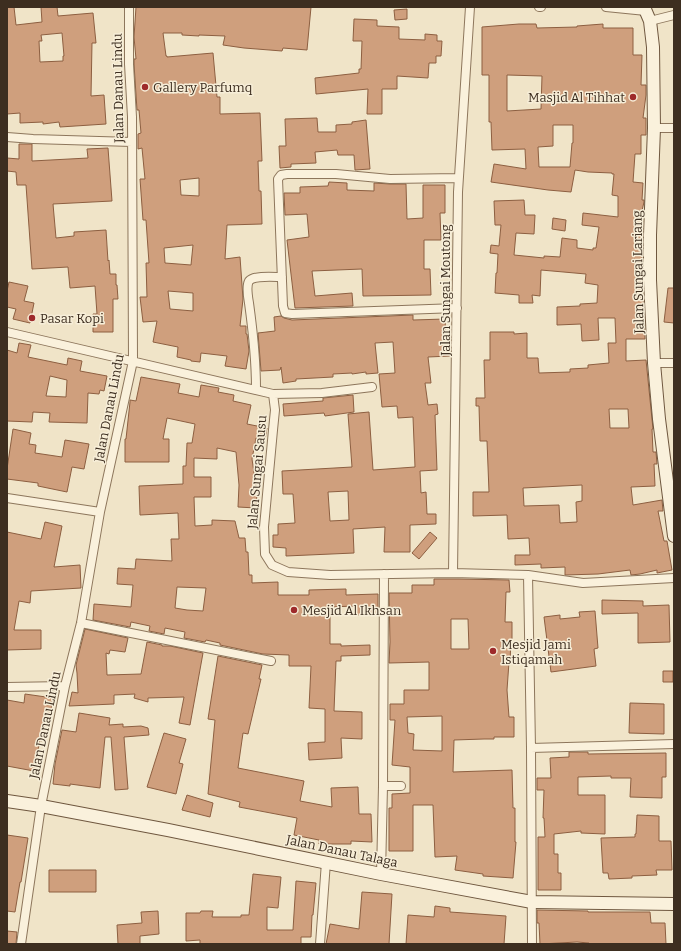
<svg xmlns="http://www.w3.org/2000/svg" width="681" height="951" viewBox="0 0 681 951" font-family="Bitter,serif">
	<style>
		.building { fill: #cf9f7d; stroke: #8d5f41; fill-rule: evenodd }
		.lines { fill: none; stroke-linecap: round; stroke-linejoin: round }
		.street-casing { stroke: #8d765c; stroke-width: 10 }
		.secondary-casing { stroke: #6f573f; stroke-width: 14 }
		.street { stroke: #faf1dc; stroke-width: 8 }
		.secondary { stroke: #faf1dc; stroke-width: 12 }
		.poi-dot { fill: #9e2a2b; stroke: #f7eed8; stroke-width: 1.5 }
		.labels { text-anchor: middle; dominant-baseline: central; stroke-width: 3; stroke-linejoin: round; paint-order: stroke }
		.poi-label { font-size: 13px; fill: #3d2e20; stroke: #f7eed8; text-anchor: start }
		.street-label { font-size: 13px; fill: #3d2e20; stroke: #f7eed8 }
	</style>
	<rect width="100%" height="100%" fill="#f0e4c8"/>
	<path class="building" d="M7,7H14L16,25L42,22L41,7H57L58,16L93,13L96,43H92L91,96L104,95L106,124L60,127L59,122L43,124V122L20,123V113L7,114ZM62,33L64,56H63V61L40,62L39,41H42L41,35Z
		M136,7H311L307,50L283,48L282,51L244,48L223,45L225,36L199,35V36L182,35V33H163L166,56H167V57L213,53L217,97H220V114L260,113L262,161H258L259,191H261L262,224L227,225L225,259L240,257L243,299L240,326H246V334H247L249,351L246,369L225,366L227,356L201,353L200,362L191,361V360L177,357L178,347L153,342L157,321L143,322L140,297H147L146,263H149L146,220H143L140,179H145L142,148L138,149V134L141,133L139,110H137L134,64V59H136L134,37ZM199,178V196L181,195L180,180ZM193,245L191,265L165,263L164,248ZM168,291L193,293V311L170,309Z
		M407,9V19L395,20L394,10Z
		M354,19L377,20V26L399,27V39L425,40V34L437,35V41H442L441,56H436V63H429L428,78L397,76V89H382V114H367L368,89L316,94L315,78L359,73V69H361L362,41H353Z
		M519,24H536L537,28L577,27V26L603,24V28H633V55H642L641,85H646V95L643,118H646V135H641V154H635L633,182L643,183L642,200H644V202L641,215H642L640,242H642V252L640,297H643L645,339H626V361L646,360L653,429H652L653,452H656L657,464H654L655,486L631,487L633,505L662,500L663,511H658L664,541H667L672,570L657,573V570L640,574L631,575L630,570L598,574L565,575V567L541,568V564L515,565V555H530L529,538L508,539L507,515L473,516V492H489L487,441H480L479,406H476V398H485L484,360H490V332H514V334L527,333V358H538L539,373L570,372V369L588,368V365L609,363L608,343H616L615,318H598L599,340L582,341L581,324L557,325V307L580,306V304L597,303L598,285L585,283L586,274L541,270L540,296L532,295L533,303H519V295L495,293L496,273H497L498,254L490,253L491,245L499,246L501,225H495L494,201L524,200L525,215H535L534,234L516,233L514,255L544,258V256L560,257L562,238L577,240V248L593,250V248H596L599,227L582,225L583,213L618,217V196L612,195L614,174H612V173L588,172L575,170L571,192L548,190L491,182L494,164L526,169L525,149L492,150L491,122H489V75H482V27ZM507,75L542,76L541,109L507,111ZM553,125H573V143H572L570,167H539L538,147L553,146ZM609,409H628L629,428H610ZM582,485V501L576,502L577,522L560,523L559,505L524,506L523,488Z
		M317,118L318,132H336V125L352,124V122L366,120L370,169L355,170L354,155H338L337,150L315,152L316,163L291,164V167L280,168L279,146H286L285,119Z
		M19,144H32V161L88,158L87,149L108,148L112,201L53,204L56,238L74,236V232L106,230L108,261L109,260L110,274H116V285H117L118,299H113V332H93V314H97L95,286L70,288L68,267L32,269L26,185H17L16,172L7,171V158L19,159Z
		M329,182L347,183V190L374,191V183L390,184H406L407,219L423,218V185H445V213H440L441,240H424V269H430L431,295L363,296L362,269L312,271L315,296L352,293L353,306L295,308L287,240L309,237L307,214L285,215L284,193H300V187L328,186Z
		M553,218L566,220L565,231L552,229Z
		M9,282L28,286L24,301L34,303L30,323L13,319L16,309L7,307V291Z
		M668,288H674V323L664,322Z
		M413,315V320L445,319L446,342L449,341L450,356L428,357L431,383H425L428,405L437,404L438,414L435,415L437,470L420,471L421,493L426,492L427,514H436V524L410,525V552H384L385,527L353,529L354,553L286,556V548L273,547V535H278V524L295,523L293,494H283L282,471L352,467L348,414L369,412L373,470L415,467L413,417L398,418L397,406L382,407L379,374L395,373L393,342L375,343L378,373L366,374V372L352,374V373L333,374V377L296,379V381L283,383L281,367L280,370L261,371L258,333L275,331L274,317L281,316L284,318L292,320ZM348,491L349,520L330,521L328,492Z
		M19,343L31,345L28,357L67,365L68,358L82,361L80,371L107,376L104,391L100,390L99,394L88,393L87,423L49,422L50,413L33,412L32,422L7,421V350L17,353ZM50,376L67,380L66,397L46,396Z
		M141,377L180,384L178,393L199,397L201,385L219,388L218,392L234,395L233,401L251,405L247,424L267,428L265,440L256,438L252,459L257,493L256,508L238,507L239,485L236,452L217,448V459L194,458V477H211V497H194L195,526L212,525V520L235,521L239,538H245L246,552H248L249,575H252V583L278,582V595H309V590L346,589V595L378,594V614L356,615L355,606L330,607V644H341V646L370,645V655L341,656V661H336L334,711L362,712V739L341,738L342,758L309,760L308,743L325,742V709L309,708L311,666H289V655L263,654L220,645V643L206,640L205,642L184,638L185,632L165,628L164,634L149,631L150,626L131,622L130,627L93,620L94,604L131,607L133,585L117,584L118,568L135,569L136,559L172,561L171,539H179L178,513L140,515L139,486L183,484V466H186L187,443H192L195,424L167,418L163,439H169V462H125V439H126L130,402V400L136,401ZM177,587L206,588L203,611L187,610L175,608Z
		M353,395L354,412L325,416L324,413L284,416L283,404L323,401V398Z
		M13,429L31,433L29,444L36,445L35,453L62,457L65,440L89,444L84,469L72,467L67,492L38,486V483L7,479V469Z
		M45,522L62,526L54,567L80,565L81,588L31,591L30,603L19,601L14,630H41V649L7,650V532L41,539Z
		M430,532L437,538L419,559L412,553Z
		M434,579H459L509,580L510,592H506L505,622H512V639H511L510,662H509L507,690L509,717H514V737H494V739H484L454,740L453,772L512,770L513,808H515V842H516L513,878L483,876V874L455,870L457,856L435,857L433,805H413V851H389V808H392V794L410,793V767L392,765L395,720H390V704H404V690H429V662L389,663L390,642L389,593H412V585H434ZM451,619H468L469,649H451ZM442,716V751L413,750L414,734L408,733L407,717Z
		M602,600L643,601V606L669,605L670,642L638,643V613L602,614Z
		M595,611L598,648L594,649L596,666L551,672L544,617L560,615V619L580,617L579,612Z
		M85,629L128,638L125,652L110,650L109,654L106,653L107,675L141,674L147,642L162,645V646H170L203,653L190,725L179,723L184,697L148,698V702L134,698L135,694L114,695V704L69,706L72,692L78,693L77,673L76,665Z
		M218,656L262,665L259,679H261L248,734L243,733L238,768L304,781L300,801L332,807L331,788L358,787L359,814H371L372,842L351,841V844H319V840L294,835L297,818L239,807L240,802L208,794L215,720L208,719Z
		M663,671H673V682H663Z
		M25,694L53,698L49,722L45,721L42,741L40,740L34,771L7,766V700L24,703Z
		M630,703L664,704V734L629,733Z
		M79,713L110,718L109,725L123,724V727L141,726L148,728L149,735L124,737L128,789L115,790L111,737H105L100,788L70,784V786L53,784L55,764L62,730L76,732Z
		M164,733L186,739L179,763L183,764L176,794L147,787Z
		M569,752H588V754L666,753V777H662V798L630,797L631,778H611V776L578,777V795H605V834L581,833V831L554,834V854H558V873H561V890H538V837H545L544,818H543L544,790H537V778H551L550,758L569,757Z
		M187,795L213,803L210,817L182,810Z
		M637,815L659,816V841H671L672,870H656L657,875L632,876V878L609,879L608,873H603L601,838L635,837V834H636Z
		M7,835L28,838L21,882H20L15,912L7,911Z
		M49,870H96V892H49Z
		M253,874L281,877L278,908L267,907V930H293L296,881L316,883L313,915H312L311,937H301V944H200V940L186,941V913H200L201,911H213L212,917H241V915H249Z
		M362,892L392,894L389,944H326L330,924L359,929Z
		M435,906L450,908V912L506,916L504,944H406L408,915L434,917Z
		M537,910L588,911V912H650L651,923H665L666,944H590L589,943L577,942L540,944L539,923H537Z
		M158,911L159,934L140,936V944H118L117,925L142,923L141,912Z
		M7,931L17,932L16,944H7Z"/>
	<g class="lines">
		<defs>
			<path id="street" d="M539,7H541
				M606,7L646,11
				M650,21L674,15
				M654,128H674
				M7,137L33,139L132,142
				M457,308L292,314L285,313L283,306L278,179L281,175L287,174H336L390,179L458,178
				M7,332L273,394L275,410L273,430L264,527L265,554L272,565L288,572L330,575L453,573L528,575L583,583L674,578
				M654,363H674
				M256,389C256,360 253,332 249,303C248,297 246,286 249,281C254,275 275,277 282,277
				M273,394L322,393L372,387
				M7,498L100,512
				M453,573L458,192L470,7
				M528,575L531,748L532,944
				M81,623L271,661
				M7,687L65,686
				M531,748L674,744
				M383,786H401
				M381,874L383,786L384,574
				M21,944L41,806L65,686L81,623L100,512L133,361L132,117L129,64V7
				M320,944L326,862"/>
			<path id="secondary" d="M644,7L650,21L653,47L654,128L650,235V280L654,363L659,419L674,536
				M7,801L41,806L168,830L381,874L532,902L674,904"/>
		</defs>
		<use href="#street" class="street-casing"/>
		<use href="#secondary" class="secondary-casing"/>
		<use href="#street" class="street"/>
		<use href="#secondary" class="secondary"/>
	</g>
	<g class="poi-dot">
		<circle cx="145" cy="87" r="4"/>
		<circle cx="633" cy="97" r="4"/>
		<circle cx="32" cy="318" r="4"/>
		<circle cx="294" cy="610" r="4"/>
		<circle cx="493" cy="651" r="4"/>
	</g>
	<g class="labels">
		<g class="poi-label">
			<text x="153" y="87">Gallery Parfumq</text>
			<text x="625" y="97" text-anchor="end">Masjid Al Tihhat</text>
			<text x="40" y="318">Pasar Kopi</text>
			<text x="302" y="610">Mesjid Al Ikhsan</text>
			<text x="501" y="644">Mesjid Jami<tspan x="501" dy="15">Istiqamah</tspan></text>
		</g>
		<g class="street-label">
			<text transform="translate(118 88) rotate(-91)">Jalan Danau Lindu</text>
			<text transform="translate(638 272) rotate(-91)">Jalan Sungai Lariang</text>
			<text transform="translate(445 290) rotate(-90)">Jalan Sungai Moutong</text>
			<text transform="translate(109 408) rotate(-79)">Jalan Danau Lindu</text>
			<text transform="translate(257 472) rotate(-85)">Jalan Sungai Sausu</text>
			<text transform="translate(45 725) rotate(-78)">Jalan Danau Lindu</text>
			<text transform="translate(342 851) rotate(12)">Jalan Danau Talaga</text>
		</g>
	</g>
	<rect width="681" height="951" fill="none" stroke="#3d2e20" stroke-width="16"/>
</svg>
